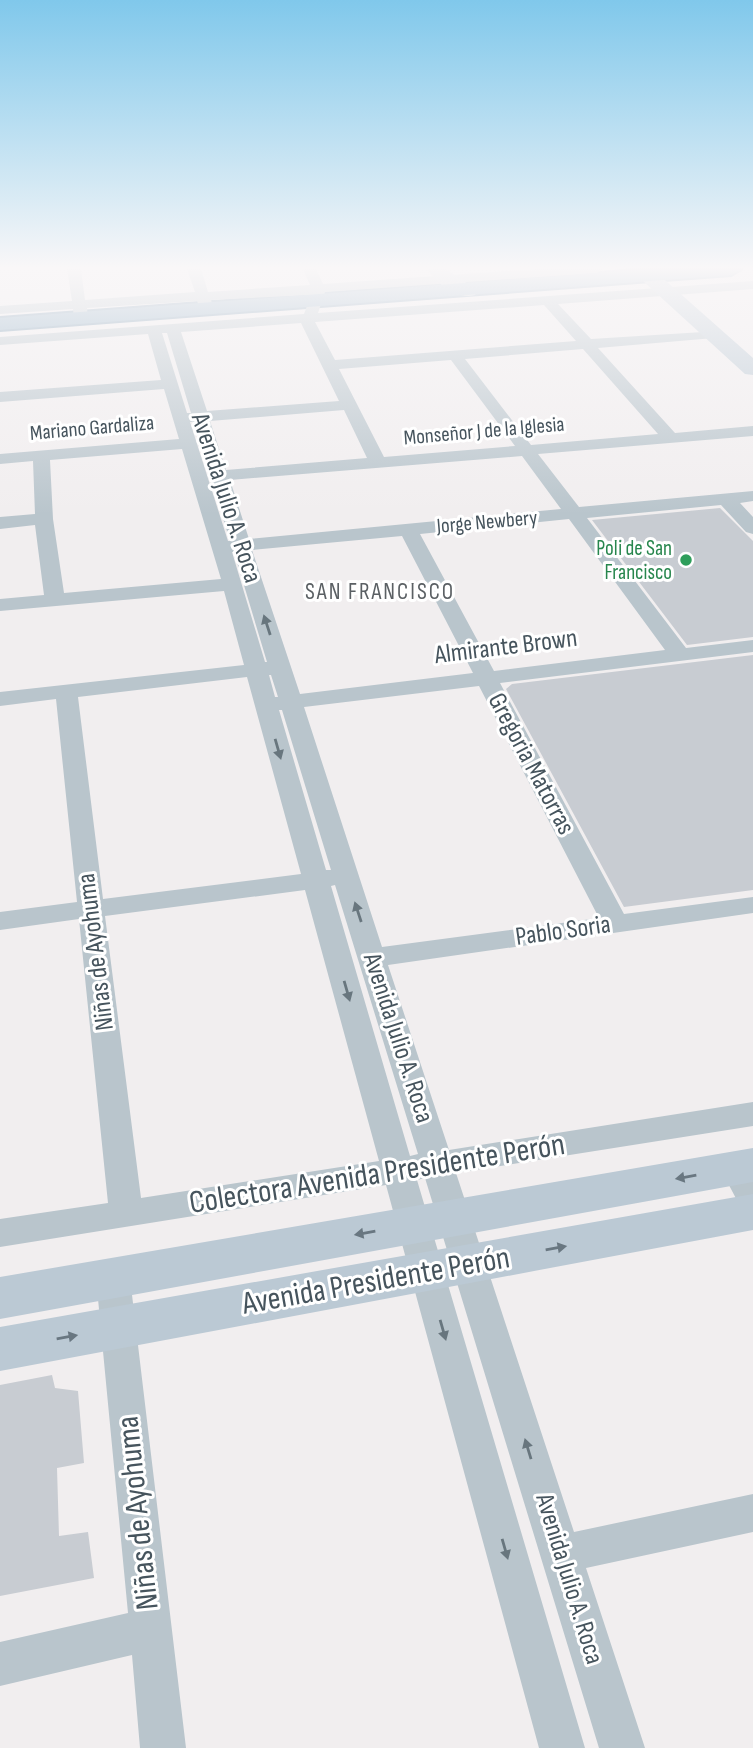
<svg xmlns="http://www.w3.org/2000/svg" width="753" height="1748" viewBox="0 0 753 1748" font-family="'Sofia Sans Condensed',sans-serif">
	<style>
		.building { fill: #c8ccd2 }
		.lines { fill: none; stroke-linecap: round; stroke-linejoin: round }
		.highway-casing { stroke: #6f92ac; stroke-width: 4 }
		.street { fill: #b9c5cc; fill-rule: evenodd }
		.secondary { fill: #bbc9d4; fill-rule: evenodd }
		.highway { fill: #84a7c0; fill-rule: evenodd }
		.oneway { fill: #68767e }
		.oneway2 { fill: #697781 }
		.leisure-dot { fill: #2e9e5b; stroke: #fff; stroke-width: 2.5 }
		.labels { text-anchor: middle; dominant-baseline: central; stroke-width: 6; stroke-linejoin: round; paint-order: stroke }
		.far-street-label { font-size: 21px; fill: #46545d; stroke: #fff }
		.far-leisure-label { font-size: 21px; fill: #27864d; stroke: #fff; text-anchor: end }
		.far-neighbourhood-label { font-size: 23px; letter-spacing: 2px; fill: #5b6064; stroke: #fff }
		.street-label { font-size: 26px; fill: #46545d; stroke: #fff }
		.near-street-label { font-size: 32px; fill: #46545d; stroke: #fff }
	</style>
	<rect width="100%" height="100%" fill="#f1eeef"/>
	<path class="building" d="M720,508L753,541V637L687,645L592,520Z
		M753,655V890L624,907L506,689L512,684Z
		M52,1375L55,1388L78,1391L84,1463L57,1468L59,1536L88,1532L94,1578L0,1596V1385Z"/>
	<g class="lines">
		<defs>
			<path id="highway" d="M651,269H741L731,275L0,330V318Z"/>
		</defs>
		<use href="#highway" class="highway-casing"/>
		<path class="street" d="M67,269H81L85,300L195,292L187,269H201L208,292L310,285L303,269H316L323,284L536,269H603L597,273L325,292L318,313L753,281V289L558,304L591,339L719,331L721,334L714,338L598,348L675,433L753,426V436L538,454L579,507L753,491V501L740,503L753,517V534L746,532L721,505L587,518L686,648L753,640V652L500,683L624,914L753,897V913L388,965L449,1150L753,1102V1126L456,1173L574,1532L753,1494V1532L586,1568L645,1748H599L425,1178L417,1180L585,1748H539L386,1185L0,1247V1219L108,1203L79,919L0,930V912L77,902L56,699L0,706V692L244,665L224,591L0,611V599L44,595L35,525L0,529V517L35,514L33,461L0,464V454L179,439L164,389L0,402V392L161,380L148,334L0,345V337L304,314L311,295L211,300L214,310L207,314L202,313L197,301L87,308L88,319L81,323L74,319L73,309L0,314V306L72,301ZM544,305L576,341L335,360L315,322ZM301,323L339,401L207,411L181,332ZM162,333H167L191,413H187ZM583,349L658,434L531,445L465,359ZM451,360L515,446L384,457L339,369ZM344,410L367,458L226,470L210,421ZM190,422H194L230,541H228ZM182,449L221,579L64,593L53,519L50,460ZM522,456L561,509L249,539L230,480ZM569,519L665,650L494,671L420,534ZM402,536L473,673L300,694L252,550ZM232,552H234L267,662H265ZM269,675H271L278,697H275ZM247,677L301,874L103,899L78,697ZM479,686L599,918L382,947L304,707ZM279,710H282L331,870H326ZM335,885L418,1154L410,1156L331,886ZM305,890L379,1161L141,1198L105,916Z
			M736,1156L748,1159L753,1169V1212L741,1208L720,1168L724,1159Z
			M113,1264L125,1268L130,1278L186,1748H140L132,1655L0,1686V1642L128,1613L96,1278L101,1268Z"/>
		<path class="secondary" d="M427,269H446L478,291L475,295C456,300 437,283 427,269Z
			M650,271L657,273L753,358V375L745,374L643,281L641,277Z
			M753,1148V1182L0,1319V1277Z
			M753,1194V1230L0,1371V1327Z"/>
		<use href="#highway" class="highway"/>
	</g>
	<defs><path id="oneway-solid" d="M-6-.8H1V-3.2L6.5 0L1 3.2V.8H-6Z" transform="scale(1.75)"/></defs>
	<g class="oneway">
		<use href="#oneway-solid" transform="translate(267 625) rotate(-108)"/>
		<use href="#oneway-solid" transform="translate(278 749) rotate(74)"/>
		<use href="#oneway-solid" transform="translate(358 912) rotate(-108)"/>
		<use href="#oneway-solid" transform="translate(347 991) rotate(74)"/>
		<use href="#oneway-solid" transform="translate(443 1330) rotate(74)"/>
		<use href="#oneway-solid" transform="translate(528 1449) rotate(-107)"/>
		<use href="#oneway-solid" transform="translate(505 1549) rotate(74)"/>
	</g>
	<g class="oneway2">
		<use href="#oneway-solid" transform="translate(686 1177) rotate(170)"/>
		<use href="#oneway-solid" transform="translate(365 1233) rotate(170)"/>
		<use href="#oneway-solid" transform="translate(556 1248) rotate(-10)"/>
		<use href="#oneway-solid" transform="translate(67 1337) rotate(-10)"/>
	</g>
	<linearGradient id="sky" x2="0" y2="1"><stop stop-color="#80c8eb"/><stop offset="0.52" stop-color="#f9f7f8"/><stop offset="1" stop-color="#f9f7f8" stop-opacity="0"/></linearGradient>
	<rect width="753" height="514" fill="url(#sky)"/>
	<circle class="leisure-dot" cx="686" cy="560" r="7"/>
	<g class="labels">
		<g class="far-street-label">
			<text transform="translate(92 428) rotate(-5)">Mariano Gardaliza</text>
			<text transform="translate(484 431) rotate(-5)">Monseñor J de la Iglesia</text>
			<text transform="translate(487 522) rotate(-5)">Jorge Newbery</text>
		</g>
		<g class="far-leisure-label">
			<text x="672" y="548">Poli de San<tspan x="672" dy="24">Francisco</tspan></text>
		</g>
		<g class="far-neighbourhood-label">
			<text x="380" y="592">SAN FRANCISCO</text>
		</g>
		<g class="street-label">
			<text transform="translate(226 498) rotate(72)">Avenida Julio A. Roca</text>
			<text transform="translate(506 647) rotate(-7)">Almirante Brown</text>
			<text transform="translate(531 764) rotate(62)">Gregoria Matorras</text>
			<text transform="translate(563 931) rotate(-8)">Pablo Soria</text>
			<text transform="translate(96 952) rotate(-97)">Niñas de Ayohuma</text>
			<text transform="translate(398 1038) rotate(72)">Avenida Julio A. Roca</text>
			<text transform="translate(569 1579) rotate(73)">Avenida Julio A. Roca</text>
		</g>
		<g class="near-street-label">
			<text transform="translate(377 1174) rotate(-9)">Colectora Avenida Presidente Perón</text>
			<text transform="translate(376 1281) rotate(-10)">Avenida Presidente Perón</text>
			<text transform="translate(138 1513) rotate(-96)">Niñas de Ayohuma</text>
		</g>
	</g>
</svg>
